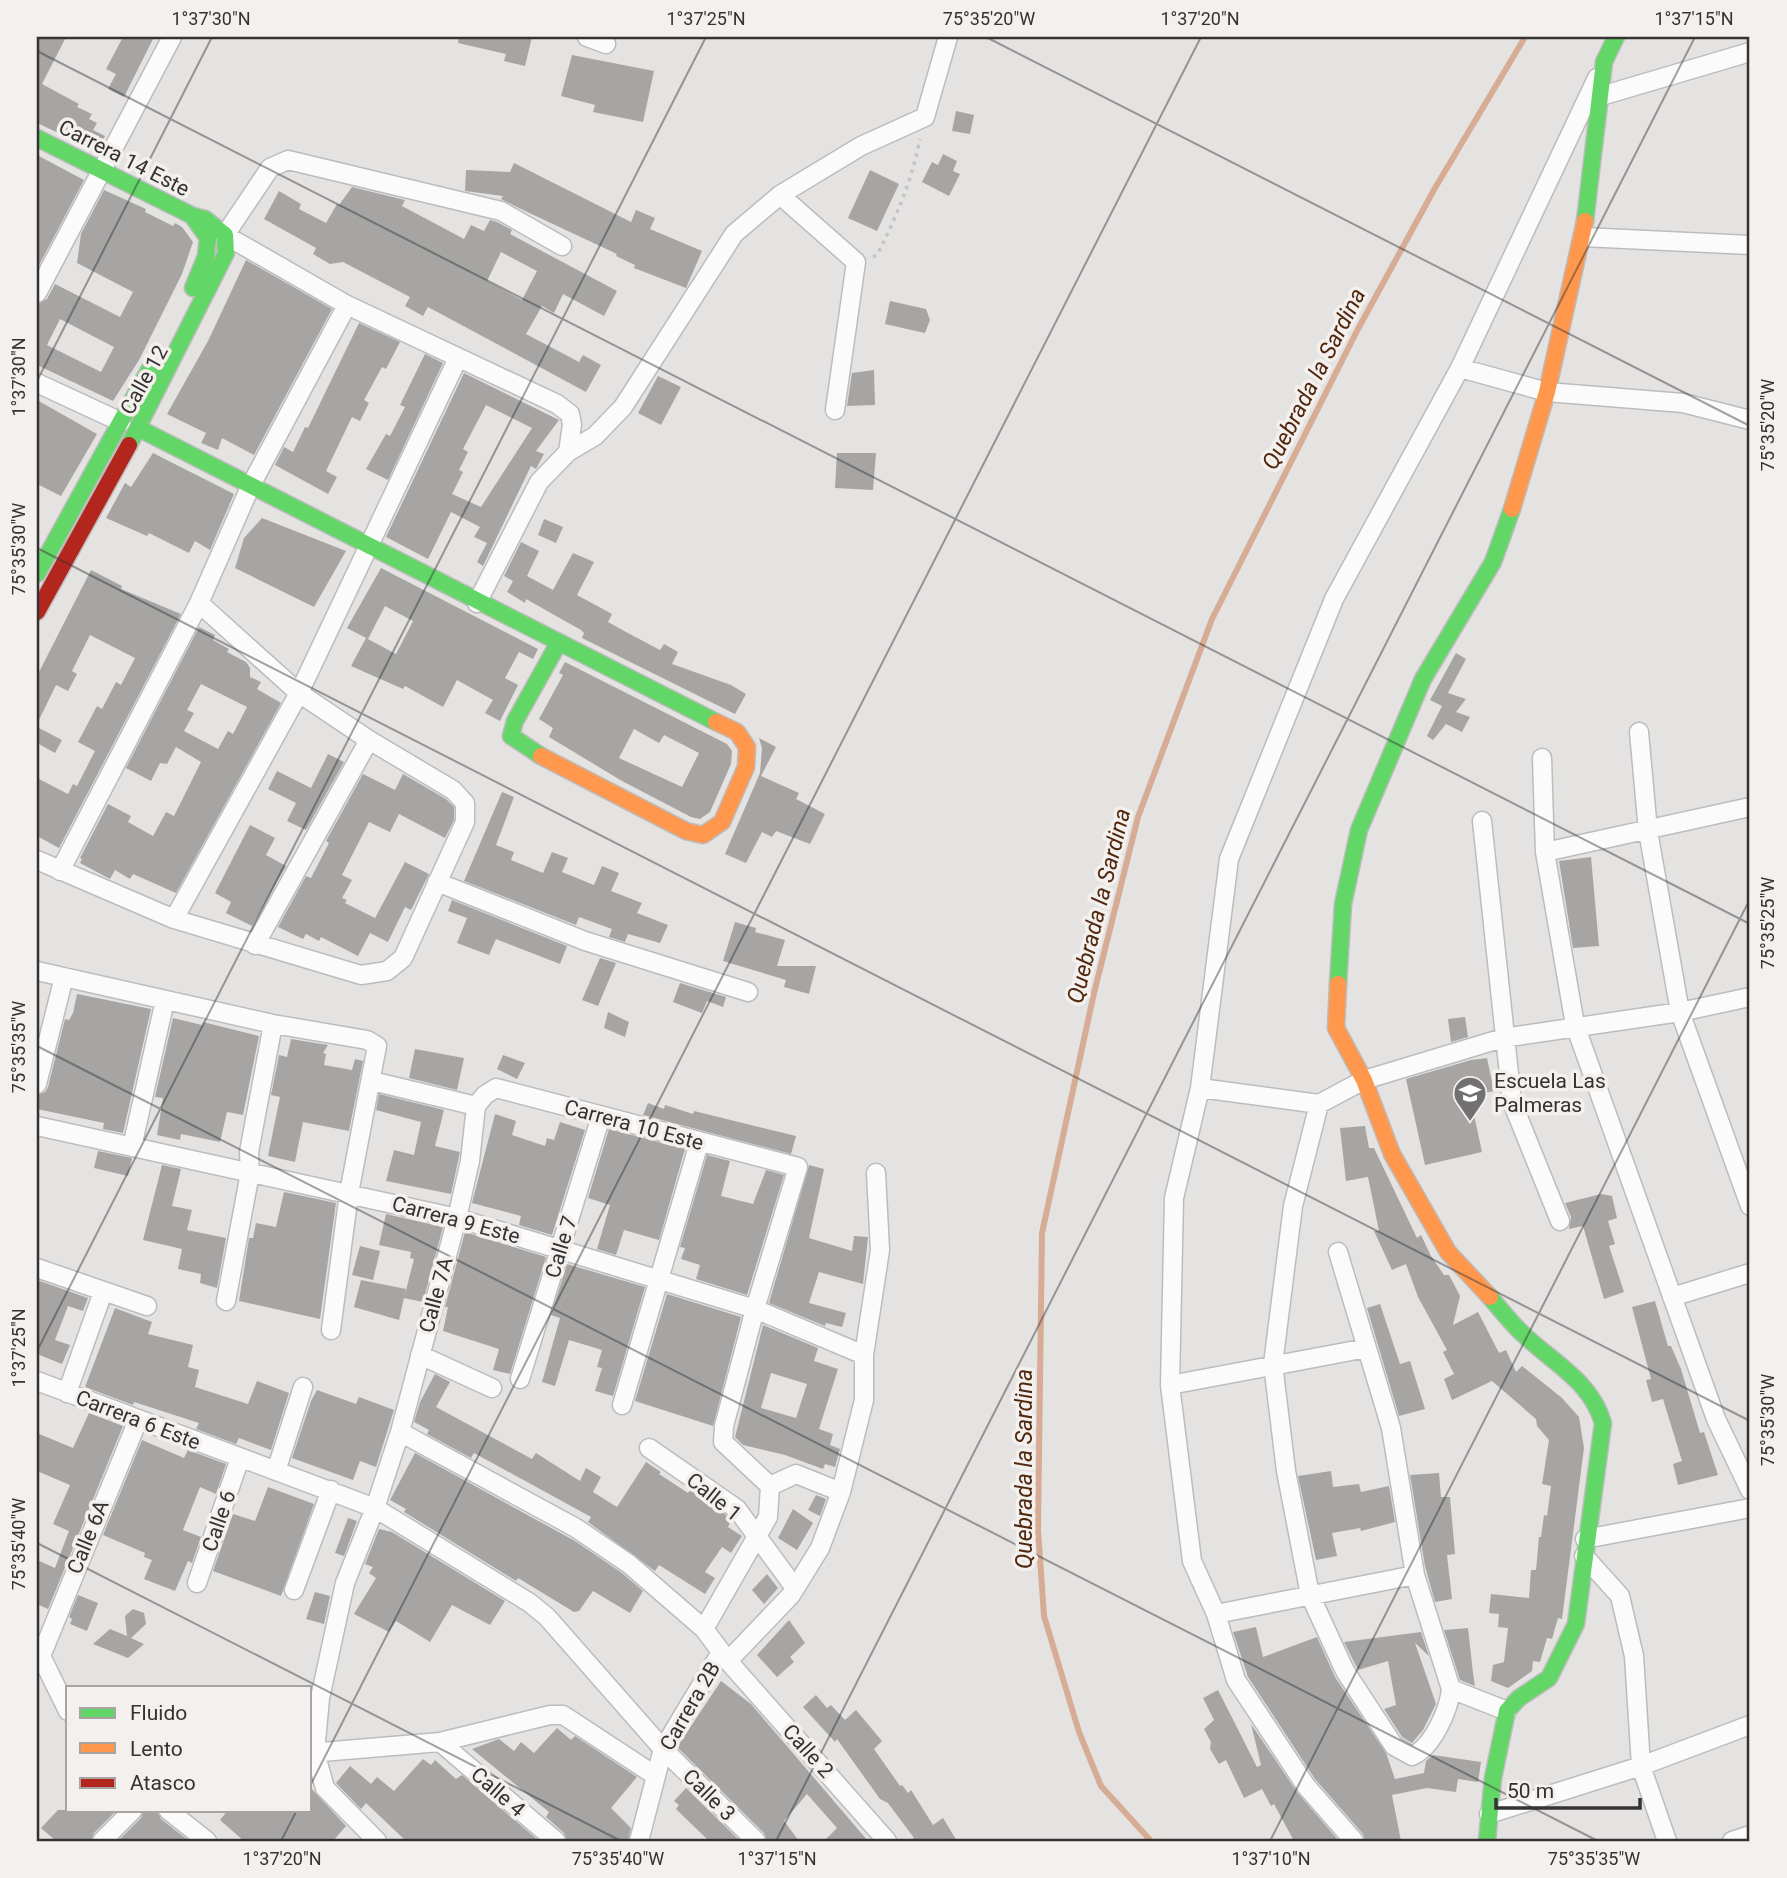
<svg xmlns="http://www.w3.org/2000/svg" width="1787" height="1878" viewBox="0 0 1787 1878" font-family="Roboto,sans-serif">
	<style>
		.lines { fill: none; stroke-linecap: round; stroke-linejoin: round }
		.stream { stroke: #d7ac94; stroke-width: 6 }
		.building { fill: #a6a5a4; fill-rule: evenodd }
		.street-casing { stroke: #bdbcbc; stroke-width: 21 }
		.fast-casing { stroke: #bdbcbc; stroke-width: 19 }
		.slow-casing { stroke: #bdbcbc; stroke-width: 19 }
		.jam-casing { stroke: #bdbcbc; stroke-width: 19 }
		.path { stroke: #c5c4c4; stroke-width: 3.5; stroke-dasharray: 3.5 5; stroke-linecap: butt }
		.street { stroke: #fbfbfb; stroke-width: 18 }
		.fast { stroke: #63d668; stroke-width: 16 }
		.slow { stroke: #ff974d; stroke-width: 16 }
		.jam { stroke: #b3261e; stroke-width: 16 }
		.ticks { fill: none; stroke: #343232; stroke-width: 2; stroke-opacity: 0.45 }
		.labels { text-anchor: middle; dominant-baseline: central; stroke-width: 7; stroke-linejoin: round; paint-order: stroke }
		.street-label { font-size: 21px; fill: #343232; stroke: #f3f0ee }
		.poi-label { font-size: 21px; fill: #343232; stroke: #f3f0ee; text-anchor: start }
		.water-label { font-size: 23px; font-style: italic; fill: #50280f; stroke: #f3f0ee }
		.neatline { fill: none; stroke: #343232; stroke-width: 2.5 }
		.ticks-label { font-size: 18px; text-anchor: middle; fill: #343232 }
	</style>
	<rect width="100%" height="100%" fill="#e5e3e2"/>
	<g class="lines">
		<path class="stream" d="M1151,1841L1101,1786L1079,1732L1044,1616L1038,1529L1042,1233L1094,993L1138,817L1212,619L1358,329L1435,188L1525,37"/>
	</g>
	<path class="building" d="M37,37H66L42,84L79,104L77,107L92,114L89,119L97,123L93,130L105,136L97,151L37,123Z
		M123,37H154L124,97L108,89L116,74L106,69Z
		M459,37H532L525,66L504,61L506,54L458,43Z
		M572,55L654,71L643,122L593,112L595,105L561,96Z
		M956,111L974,115L970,134L952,131Z
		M943,154L957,161L953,171L960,174L949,196L922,182L932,162L938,165Z
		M37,155L84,180L37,269Z
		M514,163L631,222L636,210L655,218L650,229L702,251L686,288L634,268L635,265L616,256L617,254L523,210L501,199L503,196L465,191L466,170L510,172Z
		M870,170L899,184L877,231L848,218Z
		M352,187L405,200L402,206L464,239L471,225L484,231L490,220L497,222L512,230L510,234L617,291L604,316L563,294L554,313L542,306L526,334L579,362L583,355L601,365L586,392L428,307L423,316L405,306L410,297L343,262L330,264L313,254L316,248L264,219L279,191L301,204L299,209L326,223L337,204L339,205ZM501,252L537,271L522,300L487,281Z
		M104,190L146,209L145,212L173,226L175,223L182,227L193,242L182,274L139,360L113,401L37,365V304L47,299L55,284L120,317L133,292L77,263L81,234ZM60,319L114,347L101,372L47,345Z
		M246,260L332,309L254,455L222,438L218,450L201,443L206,433L167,414L208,341Z
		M890,301L926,309L930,320L925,333L885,324Z
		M359,323L400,342L386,369L382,367L364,400L369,403L360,421L352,417L326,471L337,477L328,494L275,465L284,447L293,452L305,427L308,428Z
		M425,354L443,363L388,480L366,469L386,434L390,436L405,407L400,405Z
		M874,370L875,405L847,406L852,373Z
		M464,373L559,420L536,451L544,454L536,469L531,466L483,566L477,562L487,543L474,537L480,527L451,512L428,559L386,537ZM486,405L532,428L481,507L452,494L463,472L459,470L468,452L463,449Z
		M658,376L681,387L661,425L638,413Z
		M37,400L97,434L61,496L37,484Z
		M153,453L234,494L210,550L195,541L189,553L149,533L147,536L106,518L125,483L131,487Z
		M837,453H876L873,490L835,488Z
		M262,518L346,551L314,607L235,568L244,538Z
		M544,519L563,527L556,543L538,535Z
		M521,542L539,551L527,576L553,590L573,553L594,562L577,595L612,614L608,622L626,632L660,650L664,644L678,652L672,664L731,685L746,694L735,714L582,638L584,633L581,630L526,599L525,603L507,592L513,581L504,576Z
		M381,568L538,649L533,659L519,652L505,678L518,685L500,721L485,713L493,700L457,680L443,707L405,686L403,689L351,666L366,638L396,654L413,621L385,606L368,639L347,628Z
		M91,570L122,586L121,589L181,614L59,848L37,836V778L68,794L73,784L77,786L95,751L78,742L97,706L102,709L116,682L121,685L135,658L90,635L72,671L77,674L68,691L56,685L37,724V676Z
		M199,627L215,635L213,640L229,649L227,652L246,662L250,668V677L261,682L257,689L281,703L176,893L133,874L130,879L115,870L110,879L80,863L82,859L80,858L108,804L131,816L128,822L153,836L166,812L174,816L201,762L176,747L167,764L160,763L151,781L126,768ZM201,684L247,707L233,734L228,731L218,749L184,731L194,713L187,710Z
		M1456,653L1466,659L1448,693L1466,699L1456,712L1470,717L1462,732L1446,724L1433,740L1427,736L1442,706L1430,700Z
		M565,662L727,744L732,751L731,764L710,812L700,819L691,817L622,781L549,737L553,728L539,719L563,675L559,673ZM634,729L659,743L664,735L699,753L682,787L619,758Z
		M37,727L62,740L55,753L37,743Z
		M759,738L776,747L761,776L799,793L796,799L825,814L810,844L776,831L772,837L762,832L746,863L725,854L760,773L762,748Z
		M328,754L344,762L306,830L287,821L296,803L268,789L277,771L311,788Z
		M363,774L395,790L403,774L446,799L454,807V820L445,838L399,814L390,832L369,822L342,875L352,880L342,898L347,900L345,903L375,918L405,862L429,874L411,910L405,907L388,942L370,933L358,956L321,937L319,941L306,934L303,939L278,927L306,876L311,878L329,843L326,841Z
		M502,792L514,797L496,845L514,852L511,860L543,873L552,852L568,858L562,872L594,885L602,866L619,873L611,891L642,903L637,913L668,925L660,943L628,934L625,942L609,937L612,929L579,917L576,925L464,881Z
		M250,825L275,838L266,855L286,866L252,926L226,913L231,902L215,893Z
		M1591,857L1599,946L1573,948L1559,861Z
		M452,900L567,946L560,964L496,939L489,955L457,943L467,918L448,911Z
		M735,922L756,928L755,932L785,940L777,966H816L809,994L784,987L786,980L723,961Z
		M600,958L616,963L598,1006L582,1000Z
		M680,983L726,997L723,1007L707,1001L702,1013L673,1002Z
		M77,994L151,1009L123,1133L103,1129L104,1123L37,1109V1095L45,1092L48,1087L65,1019L69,1020L73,1013Z
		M608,1012L629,1022L625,1037L604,1028Z
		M1465,1017L1468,1037L1451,1042L1448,1019Z
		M173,1018L202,1025L203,1022L259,1036L243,1115L227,1112L220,1142L181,1134L180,1140L157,1135L163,1098L155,1097Z
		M291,1039L328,1045L323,1053L326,1054L324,1065L352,1070L355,1059L363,1061L349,1131L303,1122L295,1162L268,1156L280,1097L271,1095L279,1055L287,1057Z
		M415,1049L464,1058L457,1090L409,1078Z
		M503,1055L525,1063L517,1079L497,1069Z
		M1487,1058L1494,1091L1470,1096L1482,1152L1425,1165L1406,1079L1471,1060Z
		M379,1094L444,1110L435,1146L460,1152L451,1194L386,1181L394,1150L414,1155L421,1122L376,1110Z
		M648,1103L664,1109L665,1105L693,1114L694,1111L796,1136L791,1154L643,1115Z
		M495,1114L516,1121L512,1135L545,1146L547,1138L554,1140L560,1122L585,1130L552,1235L519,1225L521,1216L472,1203Z
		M1365,1126L1369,1148H1374L1417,1238L1421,1235L1431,1256L1444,1275H1449L1460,1296L1453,1325L1478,1312L1499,1353L1506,1350L1516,1372L1522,1366L1562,1398L1579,1417L1584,1448L1562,1619L1558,1618L1552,1639L1547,1638L1540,1662L1533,1661L1532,1671L1508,1688L1491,1681L1493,1665L1504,1662L1508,1628L1498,1627L1499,1614L1489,1613L1491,1594L1529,1598L1531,1570H1536L1539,1537H1541L1544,1515L1547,1516L1551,1486L1542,1484L1549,1440L1537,1426L1536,1419L1492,1381L1452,1400L1444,1379L1454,1374L1443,1352L1447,1350L1418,1297L1406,1264L1392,1270L1374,1231H1379L1368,1177L1346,1181L1340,1128Z
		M609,1129L685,1149L659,1240L624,1230L616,1255L597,1249L610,1205L588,1198Z
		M98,1151L132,1158L128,1176L94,1168Z
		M707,1155L730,1161L721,1196L753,1204L766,1170L784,1175L747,1295L696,1279L700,1265L681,1259L685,1248L680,1247Z
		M162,1165L181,1169L172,1206L192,1210L187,1230L226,1238L217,1288L200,1283L201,1274L178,1269L182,1249L143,1240Z
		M809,1165L824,1169L809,1238L852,1251L854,1236L868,1237L863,1284L819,1272L809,1303L846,1313L842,1327L826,1323L825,1326L769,1303Z
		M284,1192L336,1203L320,1319L239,1301L249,1238H253L256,1223L276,1227Z
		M1601,1194L1612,1196L1617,1218L1608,1221L1615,1244L1609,1246L1624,1292L1604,1299L1583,1226L1569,1229L1571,1217L1565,1203Z
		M386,1214L443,1227L423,1302L404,1298L414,1259L410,1258L411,1252L379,1245Z
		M465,1232L546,1257L510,1374L493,1370L499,1349L443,1331L448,1307H445Z
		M360,1246L380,1251L373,1280L352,1275Z
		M567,1264L645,1287L613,1396L595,1391L602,1368L597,1367L602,1350L569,1340L555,1386L542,1382L560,1318L551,1315Z
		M37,1280L88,1298L83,1311L68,1306L55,1340L70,1345L62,1364L37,1354Z
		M361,1280L406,1289L399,1320L354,1307Z
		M667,1294L741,1317L713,1426L635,1401Z
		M1655,1301L1668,1346H1671L1681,1369L1700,1433L1704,1432L1718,1475L1678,1485L1673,1464L1682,1461L1663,1399L1652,1402L1646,1380L1651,1379L1632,1307Z
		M1380,1304L1400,1364L1410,1361L1425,1409L1399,1416L1367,1308Z
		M115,1308L152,1322L148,1334L193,1345L188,1367L199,1370L195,1387L248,1404L257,1381L289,1393L271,1450L239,1438L236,1444L196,1429L199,1423L134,1402L133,1405L85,1387Z
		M763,1325L818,1348L814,1361L838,1369L819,1429L833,1434L830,1445L840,1449L835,1467L825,1464L823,1469L785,1455L743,1445L735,1437ZM771,1373L807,1384L796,1418L761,1408Z
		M435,1374L450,1382L436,1407L532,1459L536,1453L580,1481L586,1468L601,1477L593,1492L617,1507L646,1462L661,1472L659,1474L688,1493L690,1490L729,1517L731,1521L728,1527L742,1536L731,1553L722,1547L705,1572L715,1578L705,1594L659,1565L655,1571L588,1522L591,1517L474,1453L471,1458L427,1434L429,1430L414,1422L420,1402Z
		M317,1390L356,1404L359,1397L394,1410L376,1467L360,1461L353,1480L292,1458L311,1401Z
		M89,1413L123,1426L48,1609L37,1604V1560L55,1568L69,1531L53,1524L70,1485L37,1471V1433L73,1448Z
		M142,1440L184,1458L188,1450L226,1464L216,1494L200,1487L183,1530L201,1537L192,1563L188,1561L175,1591L144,1579L152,1560L144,1557L145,1553L103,1535Z
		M415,1453L575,1541L622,1573L643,1591L630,1613L593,1591L579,1611L574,1612L518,1578L516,1581L404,1512L406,1509L390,1500Z
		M1331,1471L1333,1487L1359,1484L1361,1492L1389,1486L1395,1522L1361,1531L1360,1528L1332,1533L1337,1556L1316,1560L1298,1476Z
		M1439,1473L1441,1497H1450L1455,1554L1447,1555L1452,1599L1435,1602L1425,1566L1410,1475Z
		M268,1487L314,1504L281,1596L213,1571L233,1514L255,1521Z
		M816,1495L826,1499L820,1516L808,1510Z
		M793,1509L813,1523L797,1550L778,1538Z
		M348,1518L357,1521L344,1556L335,1553Z
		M379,1529L392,1532L505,1601L490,1625L452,1605L430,1642L396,1621L389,1632L354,1614L376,1578L369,1573L373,1567L365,1564Z
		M767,1574L778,1588L764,1604L752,1590Z
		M315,1592L330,1596L324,1624L306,1619Z
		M78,1595L98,1603L87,1631L70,1624L72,1619L69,1617Z
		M133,1609L144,1613L146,1624L131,1638L144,1644L128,1658L93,1644L110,1629L127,1636L125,1616Z
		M789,1620L805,1643L790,1657L794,1662L777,1677L757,1655Z
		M1256,1627L1263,1657L1317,1637L1335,1677L1386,1753L1395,1779L1424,1773L1426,1761L1433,1755L1481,1762L1478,1782L1458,1779L1456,1792L1427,1788L1392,1795L1401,1841H1365L1363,1834L1315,1779L1248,1677L1233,1632Z
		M1468,1628L1473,1673L1475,1686L1460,1680L1444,1630Z
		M1421,1632L1429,1656L1415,1643L1436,1704L1423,1730L1412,1743L1402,1737L1384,1709L1396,1705L1388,1661L1358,1670L1344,1642Z
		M721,1681L751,1704L868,1841H824L837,1828L807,1794L784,1821L799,1841H767L764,1833L677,1747Z
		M1218,1690L1257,1767L1261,1765L1251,1724L1297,1792L1339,1841H1294L1274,1804L1271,1806L1262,1789L1244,1798L1226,1760L1219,1764L1210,1749L1211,1742L1204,1729L1214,1720L1203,1698Z
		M816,1695L827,1708L831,1705L845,1720L856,1710L882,1741L874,1749L900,1786L902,1785L908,1793L911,1790L933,1825L943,1818L957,1841H909L914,1838L888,1803L880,1799L837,1739L835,1742L803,1707Z
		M557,1728L571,1740L575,1736L637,1777L611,1808L631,1828L628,1841H567L564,1833L546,1817L549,1812L472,1749L499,1739L514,1751L521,1742L534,1753Z
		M423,1759L431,1765L435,1760L456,1779L462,1775L539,1841H406L366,1803L361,1809L336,1783L350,1766L371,1784L377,1777L394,1791Z
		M310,1787L346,1826L333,1841H244L220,1820L228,1810H310Z
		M686,1788L740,1841H709L676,1809L679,1805L674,1801Z
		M58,1810H110L114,1813L94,1833L91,1841H56L41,1828Z
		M144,1810H157L161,1819L189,1841H118L141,1818Z"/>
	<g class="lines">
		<defs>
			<path id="street" d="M587,37L606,44
				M1601,96L1750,52
				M780,195L856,262L835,410
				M1583,237L1750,245
				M37,293L172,37
				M1460,368L1547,392L1683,403L1750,420
				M37,383L121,422
				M568,452L595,436L623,407L734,234L780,195L861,146L925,117L948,37
				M477,603L539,482L568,452L572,425L570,414L557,404L347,305L225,235L270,168L288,160L501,211L562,246
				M1639,732L1648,831L1680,1012L1750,1206
				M1542,758L1545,852L1575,1025L1716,1419L1750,1490
				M1482,821L1512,1102L1560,1221
				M1545,852L1750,807
				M37,860L174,919L361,975L387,971L403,958L465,822V803L453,790L369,740L299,693L199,603
				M60,871L199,603L251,485L347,305
				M437,882L585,941L748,992
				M174,919L299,693L457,360
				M255,945L369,740
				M37,971L273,1024L367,1040L377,1046L349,1193L331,1330
				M372,1081L476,1106
				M37,1084L64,977
				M1200,1088L1319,1104L1364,1080L1503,1038L1680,1012L1750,997
				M1319,1104L1293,1206L1273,1364L1286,1471L1310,1595L1345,1671L1394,1746L1412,1756C1432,1748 1449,1710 1451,1689L1415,1575L1391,1428L1338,1252
				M476,1106L485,1095L496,1088L798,1167L755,1309L724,1426L723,1442L770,1486L768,1517L704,1629
				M37,1126L457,1218L755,1309L864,1355
				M132,1147L165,1000
				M37,1268L147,1306
				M1672,1297L1750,1273
				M226,1301L250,1173L249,1152L273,1024
				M420,1355L492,1388
				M520,1379L601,1116
				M37,1381L375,1508L530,1603L547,1617L663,1749L756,1841
				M1170,1385L1367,1348
				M67,1393L103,1292
				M622,1405L699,1143
				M400,1432L576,1528L629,1564L704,1629L728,1661L887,1841
				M649,1448L737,1509L795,1588
				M276,1471L303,1387
				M770,1486L796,1474L841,1492
				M1585,1539L1750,1508
				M1584,1556L1620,1596L1634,1656L1641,1766L1667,1841
				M197,1583L240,1458
				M294,1590L331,1490
				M1216,1614L1415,1575
				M41,1656L138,1420
				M41,1656L68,1711
				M728,1661L791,1595L820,1548L841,1492L864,1400V1355L880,1250L876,1173
				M1451,1689L1507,1711
				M440,1742L556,1841
				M310,1753L440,1742L550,1715H563L656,1776
				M168,1810L207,1841
				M1489,1814L1641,1766L1750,1725
				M102,1841L133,1810
				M377,1841L325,1788L315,1752L320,1698L345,1583L375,1508L400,1432L457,1218L470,1161L476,1106
				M639,1841L663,1749L721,1652
				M1354,1841L1306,1786L1236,1680L1216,1614L1192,1561L1170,1385L1174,1198L1200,1088L1229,859L1334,599L1460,368L1597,78
				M1732,1841L1750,1835"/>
			<path id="fast" d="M37,138L193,216L205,219L225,235L226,253L129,445
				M193,217L208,238L206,256L193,288
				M1585,221L1604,62L1616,37
				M138,428L716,722
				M37,574L149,370
				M541,756L511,736L515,721L558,644
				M1338,984L1343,904L1359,830L1423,679L1493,562L1512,509
				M1487,1841L1493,1778L1507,1711L1519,1698L1549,1678L1576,1624L1603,1423C1591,1381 1553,1363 1523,1334C1511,1323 1501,1310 1490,1297"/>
			<path id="slow" d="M1512,509L1547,392L1585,221
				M541,756L686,831L703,835L722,822L746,767L747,747L737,732L716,722
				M1338,984L1336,1028L1364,1080L1392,1154L1448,1252L1490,1297"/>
			<path id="jam" d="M37,612L129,445"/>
		</defs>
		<use href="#street" class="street-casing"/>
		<use href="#fast" class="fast-casing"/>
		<use href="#slow" class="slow-casing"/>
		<use href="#jam" class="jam-casing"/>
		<path class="path" d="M873,257L877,255C896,218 912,180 920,139"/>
		<use href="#street" class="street"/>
		<use href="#fast" class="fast"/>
		<use href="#slow" class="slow"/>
		<use href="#jam" class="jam"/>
	</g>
	<path class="ticks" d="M986,37L1750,426M37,51L1750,924M37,381L212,37M37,548L1750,1421M37,1046L1598,1841M37,1351L706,37M37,1543L621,1841M310,1786L1201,37M281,1841L297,1810M776,1841L1695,37M1270,1841L1750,899"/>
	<defs>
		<symbol id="school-pin" viewBox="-11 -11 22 30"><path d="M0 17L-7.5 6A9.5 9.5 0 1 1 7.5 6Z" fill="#727070" stroke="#f3f0ee"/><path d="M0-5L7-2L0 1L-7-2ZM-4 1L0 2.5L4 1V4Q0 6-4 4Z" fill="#fff"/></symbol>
	</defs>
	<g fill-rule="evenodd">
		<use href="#school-pin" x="1451" y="1074" width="38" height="52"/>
	</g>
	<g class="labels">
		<g class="street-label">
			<text transform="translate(124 158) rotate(27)">Carrera 14 Este</text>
			<text transform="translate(144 380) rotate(-61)">Calle 12</text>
			<text transform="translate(634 1125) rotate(15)">Carrera 10 Este</text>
			<text transform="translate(456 1220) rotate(15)">Carrera 9 Este</text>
			<text transform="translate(561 1247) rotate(-73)">Calle 7</text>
			<text transform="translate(436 1295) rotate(-75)">Calle 7A</text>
			<text transform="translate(138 1420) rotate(21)">Carrera 6 Este</text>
			<text transform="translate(714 1497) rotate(39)">Calle 1</text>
			<text transform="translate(219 1521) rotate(-71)">Calle 6</text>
			<text transform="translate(88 1537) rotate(-68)">Calle 6A</text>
			<text transform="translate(690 1706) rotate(-60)">Carrera 2B</text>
			<text transform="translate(808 1751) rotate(48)">Calle 2</text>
			<text transform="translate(498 1792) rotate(41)">Calle 4</text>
			<text transform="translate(709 1795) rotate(45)">Calle 3</text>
		</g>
		<g class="poi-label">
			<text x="1494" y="1081">Escuela Las<tspan x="1494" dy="24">Palmeras</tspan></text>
		</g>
		<g class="water-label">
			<text transform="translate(1314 379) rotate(-63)">Quebrada la Sardina</text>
			<text transform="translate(1099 906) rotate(-76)">Quebrada la Sardina</text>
			<text transform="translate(1024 1469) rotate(-90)">Quebrada la Sardina</text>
		</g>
	</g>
	<rect width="1787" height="1878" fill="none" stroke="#f3f0ee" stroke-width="77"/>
	<rect x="66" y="1686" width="245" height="126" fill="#f3f0ee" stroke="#a7a4a3" stroke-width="2"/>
	<rect x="80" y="1708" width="35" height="10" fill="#63d668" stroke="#a7a4a3" stroke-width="2"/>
	<text x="130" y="1720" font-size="21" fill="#343232">Fluido</text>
	<rect x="80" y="1743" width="35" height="10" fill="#ff974d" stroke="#a7a4a3" stroke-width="2"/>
	<text x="130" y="1756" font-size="21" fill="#343232">Lento</text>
	<rect x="80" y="1778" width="35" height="10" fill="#b3261e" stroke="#a7a4a3" stroke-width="2"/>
	<text x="130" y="1790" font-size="21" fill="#343232">Atasco</text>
	<path d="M1496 1798v10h144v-10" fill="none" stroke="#343232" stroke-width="3.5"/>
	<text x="1507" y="1798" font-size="21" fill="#343232" stroke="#f3f0ee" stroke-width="5" paint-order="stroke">50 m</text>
	<rect x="38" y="38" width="1710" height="1802" class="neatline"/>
	<g class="ticks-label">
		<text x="211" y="25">1°37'30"N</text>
		<text x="706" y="25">1°37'25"N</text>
		<text x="989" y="25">75°35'20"W</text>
		<text x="1200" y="25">1°37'20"N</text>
		<text x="1694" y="25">1°37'15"N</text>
		<text transform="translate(19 377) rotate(-90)" y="6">1°37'30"N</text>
		<text transform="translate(1768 425) rotate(-90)" y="6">75°35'20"W</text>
		<text transform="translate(19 549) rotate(-90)" y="6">75°35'30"W</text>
		<text transform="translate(1768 923) rotate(-90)" y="6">75°35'25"W</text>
		<text transform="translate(19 1047) rotate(-90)" y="6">75°35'35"W</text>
		<text transform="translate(19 1348) rotate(-90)" y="6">1°37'25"N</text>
		<text transform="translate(1768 1420) rotate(-90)" y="6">75°35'30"W</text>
		<text transform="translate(19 1544) rotate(-90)" y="6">75°35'40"W</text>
		<text x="282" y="1865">1°37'20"N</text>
		<text x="618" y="1865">75°35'40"W</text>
		<text x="777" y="1865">1°37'15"N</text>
		<text x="1271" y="1865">1°37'10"N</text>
		<text x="1594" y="1865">75°35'35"W</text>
	</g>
</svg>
